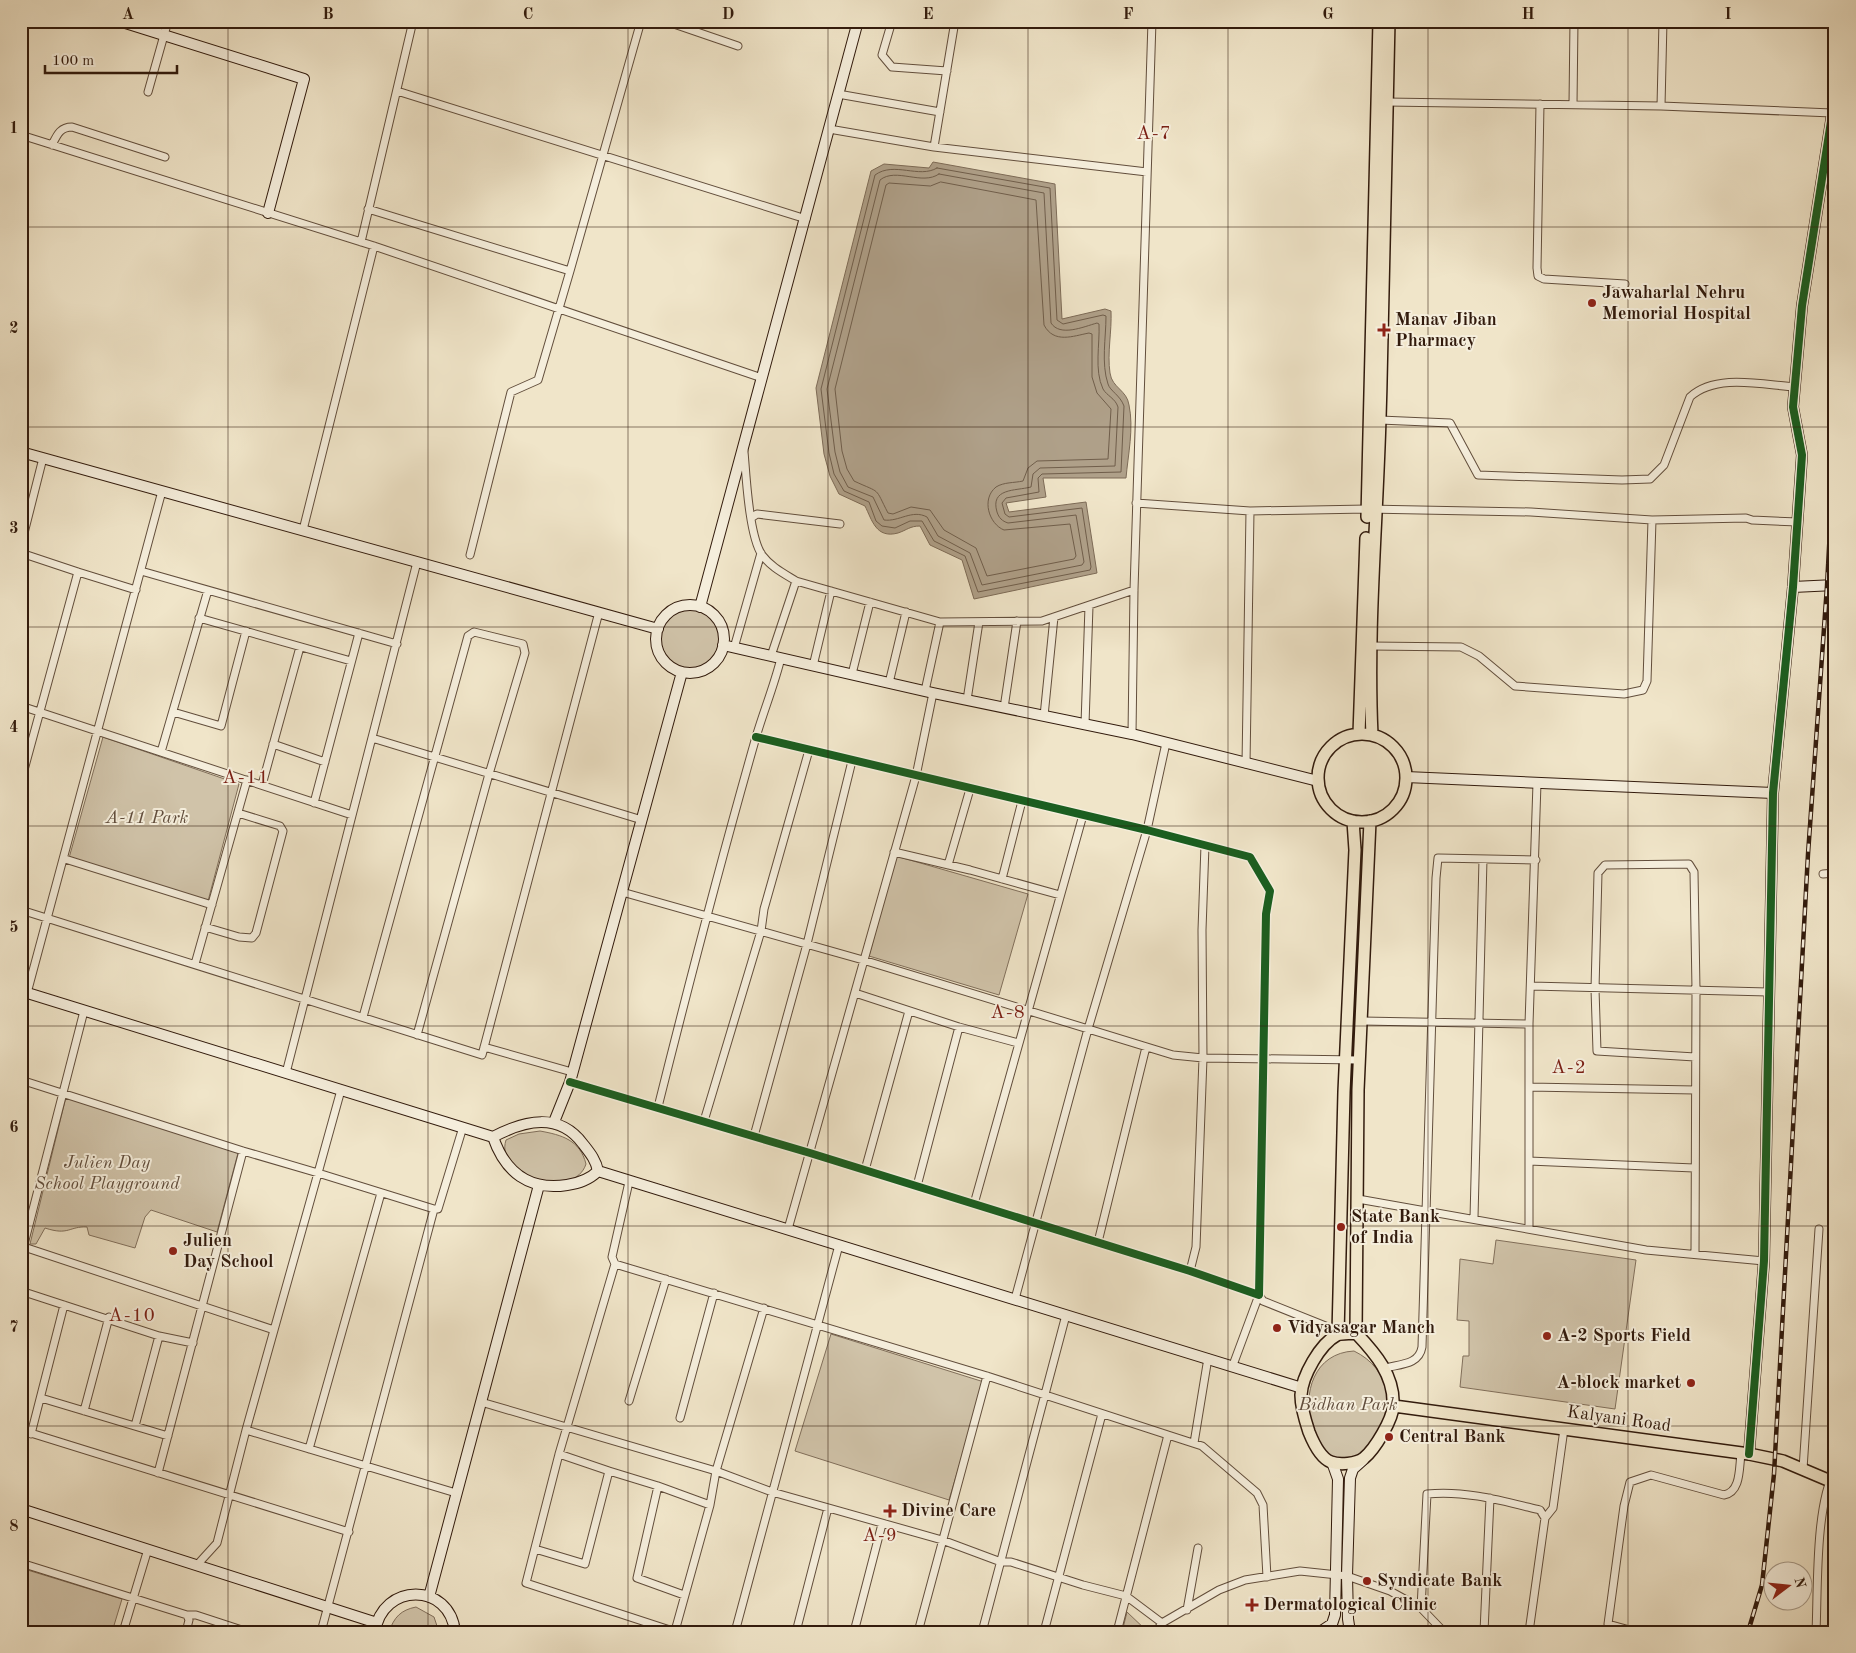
<svg xmlns="http://www.w3.org/2000/svg" width="1856" height="1653" viewBox="0 0 1856 1653" font-family="'Old Standard TT',serif">
	<style>
		.green { fill: #d0c3a9; stroke: #816f5b }
		.water { fill: #afa089; stroke: #7d6b57 }
		.lines { fill: none; stroke-linecap: round; stroke-linejoin: round }
		.shore { stroke: #705e4b; stroke-width: 1 }
		.street-casing { stroke: #624e3c; stroke-width: 9 }
		.secondary-casing { stroke: #321b0d; stroke-width: 12 }
		.primary-casing { stroke: #321b0d; stroke-width: 14 }
		.street { stroke: #f5eedc; stroke-width: 7 }
		.secondary { stroke: #f5eedc; stroke-width: 10 }
		.primary { stroke: #f0e5c9; stroke-width: 11 }
		.rail-casing { stroke: #321b0d; stroke-width: 4.5 }
		.rail { stroke: #f5eedc; stroke-width: 2.5; stroke-dasharray: 8; stroke-linecap: butt }
		.cycleway-casing { stroke: #f5eedc; stroke-width: 11 }
		.cycleway { stroke: #1b5e20; stroke-width: 8 }
		.grid { fill: none; stroke: #321b0d; stroke-width: 1; stroke-opacity: 0.55 }
		.poi-dot { fill: #8f2418; stroke: #f5eedc; stroke-width: 2 }
		.labels { text-anchor: middle; dominant-baseline: central; stroke-width: 4; stroke-linejoin: round; paint-order: stroke }
		.poi-label { font-size: 18px; font-weight: bold; fill: #321b0d; stroke: #f5eedc; text-anchor: start }
		.park-label { font-size: 18px; font-style: italic; fill: #614d3c; stroke: #f5eedc }
		.street-label { font-size: 18px; fill: #321b0d; stroke: #f5eedc }
		.neighbourhood-label { font-size: 19px; letter-spacing: 1px; fill: #7a1f14; stroke: #f5eedc }
		.neatline { fill: none; stroke: #321b0d; stroke-width: 2 }
		.grid-label { font-size: 16px; text-anchor: middle; font-weight: bold; fill: #321b0d }
	</style>
	<rect width="100%" height="100%" fill="#f0e5c9"/>
	<filter id="stains"><feTurbulence type="fractalNoise" baseFrequency=".004" numOctaves="4"/><feColorMatrix values="0 0 0 0 .2 0 0 0 0 .09 0 0 0 0 .02 0 0 0 .5 -.17"/></filter>
	<radialGradient id="worn" r=".72"><stop offset=".6" stop-color="#630" stop-opacity="0"/><stop offset="1" stop-color="#630" stop-opacity=".3"/></radialGradient>
	<path class="green" d="M661 639a29 29 0 1 1 58 0a29 29 0 1 1-58 0Z
		M103,737L239,784L208,901L69,858Z
		M896,856L1028,894L999,995L869,956Z
		M66,1097L238,1153L217,1232L151,1210L145,1217L135,1248L89,1235L87,1227C69,1226 69,1236 45,1228L36,1244H30Z
		M540,1131C562,1135 580,1140 586,1164C574,1201 494,1177 506,1140L519,1134Z
		M1496,1240L1636,1260L1615,1409L1460,1387L1463,1356H1469V1321L1457,1320L1460,1259L1493,1264Z
		M831,1334L984,1382L949,1500L795,1451Z
		M1354,1351C1391,1369 1396,1409 1374,1443C1370,1450 1359,1455 1353,1460L1331,1457C1323,1448 1315,1439 1312,1428C1302,1393 1314,1353 1354,1351Z
		M21,1568L122,1599L112,1632H21Z
		M416,1607L434,1617L439,1632H389C394,1617 401,1610 416,1607Z
		M1127,1612L1148,1632H1122Z"/>
	<path class="water" d="M933,162L1055,184L1062,319L1105,309L1111,311C1112,331 1107,353 1110,373C1112,388 1127,390 1129,405C1134,428 1128,455 1126,478H1043L1046,497L1006,503L1009,512L1086,502L1097,573L974,599L962,560L930,545L920,526C910,526 907,530 898,533C876,539 872,520 865,506L839,494L830,476L824,454L816,388L871,171L884,164L929,168Z"/>
	<g class="lines">
		<path class="shore" d="M937,168L1050,188L1057,320L1063,324L1103,315L1106,316C1106,338 1101,363 1108,384C1110,391 1120,395 1124,406L1121,472L1042,474L1038,478L1039,492L1006,498L1002,503L1005,514L1009,517L1082,508L1091,567L1090,570L978,592L965,556L934,541L922,521H910L895,528L882,526L876,521L869,502L844,491L834,474L829,453L821,389L875,175C894,161 919,179 937,168Z
			M939,174L1044,193L1051,323C1060,337 1083,327 1097,323L1099,324C1100,344 1094,370 1103,389C1107,396 1115,398 1118,407L1115,466L1040,468L1033,474L1031,487C1015,491 990,488 997,512C999,518 1002,521 1008,523L1076,515L1084,562L1082,565L982,585L970,553L938,536L927,517C912,509 899,522 884,520L873,497L848,487L840,472L835,452L827,389L880,180C896,167 922,186 939,174Z
			M941,182L1036,200L1044,325C1054,344 1073,336 1089,333L1092,334V377L1097,393L1111,409L1108,459L1037,461L1028,468L1023,481C1014,483 1004,482 996,487C981,499 989,524 1004,530L1070,524L1076,556L1074,559L987,576L976,548L944,530L930,510L911,507L893,514L888,513C874,486 882,494 854,481L847,469L842,451L835,389L886,185L889,183L930,186Z"/>
		<defs>
			<path id="street" d="M665,21L738,46
				M892,21L882,55L892,67L947,71
				M397,91L806,219
				M148,92L168,21
				M838,94L940,112
				M1386,102L1661,106L1832,113
				M1540,104L1537,268L1538,276L1544,279L1625,284
				M1573,104L1574,21
				M1661,106L1663,21
				M829,129L934,147L1147,172
				M21,135L374,246L762,378
				M52,145C57,135 60,127 72,127L165,157
				M934,147L955,21
				M368,209L570,271L538,380L511,392L470,555
				M361,242L413,21
				M570,271L641,21
				M1380,420L1450,423L1478,475L1622,480L1650,479L1664,465L1690,397C1716,373 1763,385 1795,387
				M744,451C746,475 749,536 762,555C771,567 783,573 796,581L940,622L1042,621L1134,590
				M1136,503L1250,511L1246,764
				M21,511L29,513
				M1250,511L1367,509L1531,512L1652,520L1746,518L1752,520L1798,522
				M751,518L757,514L840,524
				M303,530L374,246
				M21,545L43,458
				M21,553L78,572
				M141,571L397,644
				M199,618L351,661
				M1371,646L1461,647L1479,656L1515,686L1624,694L1643,690L1647,681L1652,520
				M734,648L761,553
				M771,656L796,581
				M813,666L831,591
				M852,674L870,602
				M889,683L906,612
				M925,691L940,622
				M967,700L979,622
				M21,706L352,815
				M1004,708L1017,621
				M173,712L221,726L246,631
				M1044,716L1054,617
				M1085,724L1089,606
				M1132,734L1134,590L1152,21
				M372,738L642,820
				M273,744L325,762
				M161,752L208,590
				M21,781L78,572L136,590
				M262,785L300,647
				M314,803L359,633
				M894,852L970,870L1060,895
				M65,859L212,905
				M948,865L970,789
				M1833,873L1835,838
				M1823,874L1835,873
				M1002,879L1022,801
				M622,892L863,960L1173,1055L1203,1058L1359,1060
				M21,910L482,1055L599,612
				M205,927L239,937L252,938L256,933L283,831L280,826L238,813
				M195,964L247,780
				M1531,986L1768,992
				M27,993L162,491
				M855,993L959,1027L1018,1043
				M363,1017L468,636L474,632L523,644L525,653L489,774L417,1035
				M1362,1021L1529,1024
				M484,1047L572,1072
				M286,1073L417,562
				M21,1080L243,1151
				M570,1082L810,1153L1190,1271L1259,1295L1266,914L1270,891L1250,857L1147,830L756,737
				M1529,1087L1695,1090
				M658,1107C689,983 721,860 756,737C764,710 774,686 781,658
				M704,1121L761,931L764,909L809,750
				M754,1136L807,944L852,761
				M1529,1161L1694,1168
				M865,1170L909,1011
				M917,1186L959,1027
				M1358,1199L1646,1250L1764,1261
				M974,1204L1083,815
				M1474,1218L1483,859
				M1529,1228V1024L1537,783
				M788,1229L916,776L933,693
				M1098,1242L1146,1047
				M24,1247L274,1330
				M1695,1254L1696,990L1694,872L1689,864L1605,865L1598,873L1595,989L1597,1051L1695,1057
				M21,1256L84,1011
				M615,1264L612,1257L629,1182
				M1190,1271L1196,1247L1203,1058L1202,930L1205,845
				M21,1291L159,1336L193,1343
				M1259,1295L1263,1301L1333,1329L1338,1334
				M1015,1299L1088,1029L1147,830L1166,743
				M1233,1365L1259,1295
				M1385,1368C1400,1364 1419,1365 1422,1347L1436,878L1438,858L1536,860
				M41,1398L168,1436
				M629,1401L666,1279
				M481,1402L716,1471L772,1492L942,1540L1001,1562H1011L1083,1585L1126,1596L1162,1623L1219,1590L1245,1580L1300,1571L1347,1576L1390,1591L1421,1608L1444,1632
				M84,1411L109,1317
				M680,1418L714,1293
				M135,1426L159,1336
				M21,1430L349,1532
				M246,1430L318,1173L434,1209
				M31,1434L64,1305
				M1168,1435L1202,1446L1257,1493L1263,1505L1267,1577
				M1194,1443L1208,1358
				M309,1449L381,1193
				M1803,1469L1819,1229
				M609,1471L658,1486
				M158,1473L243,1151L318,1173L341,1090
				M1545,1518L1553,1508L1564,1429
				M535,1549L585,1564L609,1471L559,1454
				M21,1563L187,1615L189,1620L186,1632
				M197,1565L217,1543L246,1430L456,1493
				M684,1595L637,1578L658,1486L710,1505
				M1421,1608L1427,1494C1465,1490 1503,1501 1540,1510L1545,1518L1529,1632
				M1187,1610L1198,1548
				M187,1615H196L248,1632
				M1626,1629L1608,1624L1624,1506L1630,1482L1651,1475L1724,1495C1741,1492 1739,1468 1741,1454
				M675,1631L710,1505L716,1471L764,1308
				M123,1632L148,1549
				M321,1632L434,1209H438L463,1127
				M676,1632L526,1583L559,1454L615,1264L987,1376L1168,1435L1117,1632
				M735,1632L839,1245
				M796,1632L828,1508
				M854,1632L882,1524
				M918,1632L987,1376
				M982,1632L1066,1315
				M1044,1632L1102,1414
				M1156,1632L1162,1623
				M1484,1632L1490,1498
				M1816,1632C1818,1590 1815,1505 1835,1470"/>
			<path id="secondary" d="M119,21L304,79L268,213
				M21,452L658,629
				M1793,587L1835,585
				M656 639a34 34 0 1 1 68 0a34 34 0 1 1-68 0Z
				M700,607L858,21
				M723,645L933,693L1132,734L1318,781
				M1406,777L1773,793
				M21,991L493,1137C525,1120 559,1112 583,1144C590,1153 596,1160 598,1171
				M554,1122L570,1082L682,672
				M493,1137C505,1172 529,1191 567,1185C579,1183 589,1180 598,1171
				M598,1171L1302,1388
				M1749,1454L1764,1261L1773,793L1793,587L1802,455L1793,407L1802,306L1835,96
				M21,1509L377,1623
				M429,1597L539,1185
				M375,1632C382,1582 450,1582 455,1632
				M1320,1632L1332,1624L1335,1615L1338,1479L1332,1462
				M1350,1632L1348,1619L1347,1576L1350,1478L1353,1469L1363,1460"/>
			<path id="primary" d="M1367,517L1379,21
				M1359,734L1366,538
				M1318 778a44 44 0 1 1 88 0a44 44 0 1 1-88 0Z
				M1372,735C1367,629 1377,524 1380,418C1384,286 1385,154 1389,21
				M1356,1333C1351,1334 1342,1333 1337,1335C1320,1344 1302,1376 1301,1395C1301,1407 1305,1420 1309,1432C1313,1442 1320,1458 1331,1462C1339,1465 1357,1464 1364,1458C1375,1449 1393,1419 1393,1406C1395,1376 1375,1353 1356,1333L1358,1090L1370,821
				M1338,1334L1344,1092L1355,850L1353,821
				M1394,1406L1749,1454L1783,1461L1835,1483"/>
		</defs>
		<use href="#street" class="street-casing"/>
		<use href="#secondary" class="secondary-casing"/>
		<use href="#primary" class="primary-casing"/>
		<use href="#street" class="street"/>
		<use href="#secondary" class="secondary"/>
		<use href="#primary" class="primary"/>
		<defs>
			<path id="rail" d="M1748,1632L1762,1585L1774,1474L1808,854L1827,586L1835,435"/>
		</defs>
		<use href="#rail" class="rail-casing"/>
		<use href="#rail" class="rail"/>
		<defs>
			<path id="cycleway" d="M570,1082L810,1153L1190,1271L1259,1295L1266,914L1270,891L1250,857L1147,830L756,737
				M1749,1454L1764,1261L1773,793L1793,587L1802,455L1793,407L1802,306L1835,96"/>
		</defs>
		<use href="#cycleway" class="cycleway-casing"/>
		<use href="#cycleway" class="cycleway"/>
	</g>
	<path class="grid" d="M228,21V1632M428,21V1632M628,21V1632M828,21V1632M1028,21V1632M1228,21V1632M1428,21V1632M1628,21V1632M21,227H1835M21,427H1835M21,627H1835M21,826H1835M21,1026H1835M21,1226H1835M21,1426H1835"/>
	<g class="poi-dot">
		<circle cx="1592" cy="303" r="5"/>
		<path d="M1381.5 322.5h5v5h5v5h-5v5h-5v-5h-5v-5h5z"/>
		<circle cx="1341" cy="1227" r="5"/>
		<circle cx="173" cy="1251" r="5"/>
		<circle cx="1277" cy="1328" r="5"/>
		<circle cx="1547" cy="1336" r="5"/>
		<circle cx="1691" cy="1383" r="5"/>
		<circle cx="1389" cy="1437" r="5"/>
		<path d="M887.5 1503.5h5v5h5v5h-5v5h-5v-5h-5v-5h5z"/>
		<circle cx="1367" cy="1581" r="5"/>
		<path d="M1249.5 1597.5h5v5h5v5h-5v5h-5v-5h-5v-5h5z"/>
	</g>
	<g class="labels">
		<g class="poi-label">
			<text x="1602" y="293">Jawaharlal Nehru<tspan x="1602" dy="21">Memorial Hospital</tspan></text>
			<text x="1395" y="320">Manav Jiban<tspan x="1395" dy="21">Pharmacy</tspan></text>
			<text x="1351" y="1217">State Bank<tspan x="1351" dy="21">of India</tspan></text>
			<text x="183" y="1241">Julien<tspan x="183" dy="21">Day School</tspan></text>
			<text x="1287" y="1328">Vidyasagar Manch</text>
			<text x="1557" y="1336">A-2 Sports Field</text>
			<text x="1681" y="1383" text-anchor="end">A-block market</text>
			<text x="1399" y="1437">Central Bank</text>
			<text x="901" y="1511">Divine Care</text>
			<text x="1377" y="1581">Syndicate Bank</text>
			<text x="1263" y="1605">Dermatological Clinic</text>
		</g>
		<g class="park-label">
			<text x="147" y="818">A-11 Park</text>
			<text x="107" y="1163">Julien Day<tspan x="107" dy="21">School Playground</tspan></text>
			<text x="1348" y="1405">Bidhan Park</text>
		</g>
		<g class="street-label">
			<text transform="translate(1619 1419) rotate(8)">Kalyani Road</text>
		</g>
		<g class="neighbourhood-label">
			<text x="1154" y="134">A-7</text>
			<text x="246" y="778">A-11</text>
			<text x="1008" y="1013">A-8</text>
			<text x="1569" y="1068">A-2</text>
			<text x="132" y="1316">A-10</text>
			<text x="880" y="1536">A-9</text>
		</g>
	</g>
	<rect width="1856" height="1653" fill="none" stroke="#f0e5c9" stroke-width="55"/>
	<g transform="translate(1788 1586) rotate(74)"><circle r="24" fill="#f5eedc" stroke="#a79a89"/>
	<path d="M0-4L9 19L0 12L-9 19Z" fill="#8f2418"/>
	<text y="-8" font-size="14" font-weight="bold" text-anchor="middle" fill="#321b0d">N</text>
	</g>
	<path d="M45 65v8h132v-8" fill="none" stroke="#321b0d" stroke-width="2.5"/>
	<text x="52" y="65" font-size="15" fill="#321b0d" stroke="#f5eedc" stroke-width="4" paint-order="stroke">100 m</text>
	<rect x="28" y="28" width="1800" height="1598" class="neatline"/>
	<g class="grid-label">
		<text x="128" y="19">A</text>
		<text x="328" y="19">B</text>
		<text x="528" y="19">C</text>
		<text x="728" y="19">D</text>
		<text x="928" y="19">E</text>
		<text x="1128" y="19">F</text>
		<text x="1328" y="19">G</text>
		<text x="1528" y="19">H</text>
		<text x="1728" y="19">I</text>
		<text x="14" y="133">1</text>
		<text x="14" y="333">2</text>
		<text x="14" y="533">3</text>
		<text x="14" y="732">4</text>
		<text x="14" y="932">5</text>
		<text x="14" y="1132">6</text>
		<text x="14" y="1332">7</text>
		<text x="14" y="1531">8</text>
	</g>
	<rect width="100%" height="100%" filter="url(#stains)"/>
	<rect width="100%" height="100%" fill="url(#worn)"/>
</svg>
